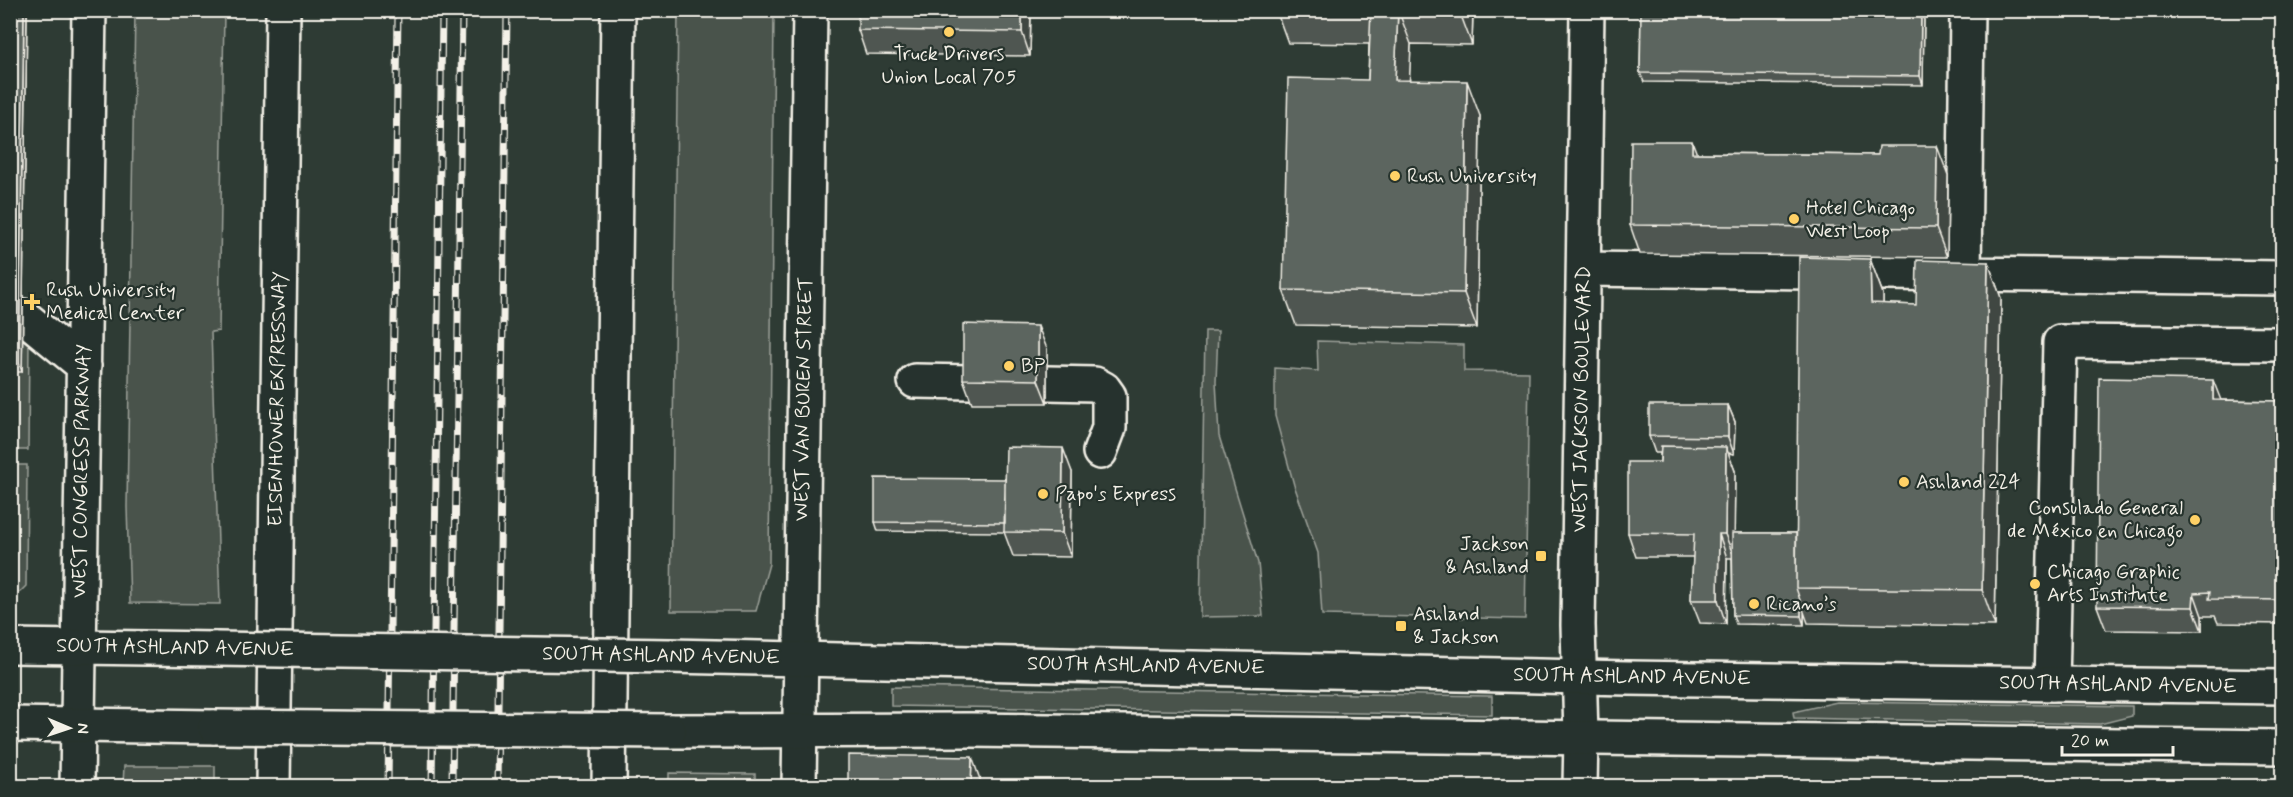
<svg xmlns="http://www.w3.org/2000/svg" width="2293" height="797" viewBox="0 0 2293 797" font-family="Mynerve,sans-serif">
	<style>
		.green { fill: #48524c; stroke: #9ea29a; stroke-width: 1.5 }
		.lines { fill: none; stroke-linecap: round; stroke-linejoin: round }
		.minor-casing { stroke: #f4f1e8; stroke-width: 38 }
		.major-casing { stroke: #f4f1e8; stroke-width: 38 }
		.highway-casing { stroke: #f4f1e8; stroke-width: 38 }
		.minor { stroke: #26332d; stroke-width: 33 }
		.major { stroke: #26332d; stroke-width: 33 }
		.highway { stroke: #26332d; stroke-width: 33 }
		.rail-casing { stroke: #f4f1e8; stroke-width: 7 }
		.rail { stroke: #26332d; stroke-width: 4.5; stroke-dasharray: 14; stroke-linecap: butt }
		.major-bridge-casing { stroke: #f4f1e8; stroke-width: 38; stroke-linecap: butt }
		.major-bridge { stroke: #26332d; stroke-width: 33 }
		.wall { fill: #4f5751; stroke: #f4f1e8; stroke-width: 1.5 }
		.shaded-wall { fill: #404742; stroke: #f4f1e8; stroke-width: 1.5 }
		.building { fill: #5c655e; stroke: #f4f1e8; stroke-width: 1.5 }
		.poi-dot { fill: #ffd166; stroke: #26332d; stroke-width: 2 }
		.labels { text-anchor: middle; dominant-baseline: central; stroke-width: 4.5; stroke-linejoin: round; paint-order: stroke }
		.poi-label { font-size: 20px; fill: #f4f1e8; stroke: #26332d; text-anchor: start }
		.street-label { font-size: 20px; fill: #f4f1e8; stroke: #26332d }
	</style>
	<rect width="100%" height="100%" fill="#2e3b34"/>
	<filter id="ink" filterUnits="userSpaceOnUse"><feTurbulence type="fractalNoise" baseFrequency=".0167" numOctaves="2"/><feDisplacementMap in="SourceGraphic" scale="12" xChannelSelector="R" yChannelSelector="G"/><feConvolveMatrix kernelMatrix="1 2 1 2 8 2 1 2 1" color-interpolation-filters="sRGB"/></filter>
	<g filter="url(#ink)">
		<path class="green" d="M135,11H224L219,331L211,332L220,604L130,603L127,507Z
			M678,11H774L769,564L756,611H671Z
			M1205,331H1218L1216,381L1219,436L1258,563L1263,616L1200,617Z
			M23,332L29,339L28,450H11V372L22,371Z
			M1317,341L1464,345V371L1529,372L1525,619L1322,615L1318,553L1294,485L1275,416V368L1318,371Z
			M11,465H27L26,586L20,592H11Z
			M891,687L1492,696V715L891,706Z
			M1837,702L2132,706V716L2100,724L1794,718L1793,712Z
			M124,766H215V786H123Z
			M669,773L755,774V786H669Z"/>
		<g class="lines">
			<defs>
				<path id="minor" d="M1584,269L2282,278
					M1964,274L1967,10
					M23,316L84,366
					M915,381L972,382
					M1047,383L1095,384L1104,389L1109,396V428L1100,452
					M2052,684L2060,342L2282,344
					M77,786L89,10
					M799,786L810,10
					M1580,786L1581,737L1578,625L1587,10"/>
				<path id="major" d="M10,646L216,649
					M670,656L1628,678L2282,687
					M10,724L215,727
					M669,731L971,730L2282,747"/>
				<path id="highway" d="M273,786L283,10
					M609,786L618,10"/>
			</defs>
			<use href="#minor" class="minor-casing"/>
			<use href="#major" class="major-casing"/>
			<use href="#highway" class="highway-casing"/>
			<use href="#minor" class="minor"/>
			<use href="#major" class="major"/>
			<use href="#highway" class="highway"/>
			<defs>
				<path id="rail" d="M388,786L398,10
					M432,786L442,10
					M452,786L462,10
					M497,786L507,10"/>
			</defs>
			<use href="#rail" class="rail-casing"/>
			<use href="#rail" class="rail"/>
			<defs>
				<path id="major-bridge" d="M216,649L670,656
					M215,727L669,731"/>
			</defs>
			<use href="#major-bridge" class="major-bridge-casing"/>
			<use href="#major-bridge" class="major-bridge"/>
		</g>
		<path class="wall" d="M10,10H27L22,372H10Z
			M1031,10L1030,56L866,54L858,30Z
			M1276,10H1473L1472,45L1411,44L1409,80L1480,116L1477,328L1296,325L1283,290L1368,80L1369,44L1288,43Z
			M1641,10H1924L1923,85L1644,82L1640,73Z
			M1697,153L1878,155L1948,175L1947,257L1640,254L1630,225Z
			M1870,259L1883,294V304L1916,305L1988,262L2001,298L1995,626L1808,623L1804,612V625L1736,624L1733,615L1732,558H1727L1726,624L1700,623L1691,600L1693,557H1636L1628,533L1660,462V453H1655L1649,436L1728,405L1735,422L1734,454L1728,453L1735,471L1734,533H1796Z
			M1047,349V403H972L963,379Z
			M2221,400L2283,401V624L2218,623L2215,616H2202V631L2106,630L2097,606Z
			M1072,472L1071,557L1013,556L1004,532L878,531L875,522L1005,479Z"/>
		<path class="shaded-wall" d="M10,10L14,21L10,51Z
			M24,10H27L22,372L19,363Z
			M1022,10H1031L1030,56L1022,32Z
			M1398,10L1411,44L1408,116L1395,80Z
			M1459,10H1473L1472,45Z
			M1921,10H1924L1923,85L1920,76Z
			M1467,81L1480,116L1477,328L1464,293Z
			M1692,141L1703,170L1692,153Z
			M1937,146L1948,175L1947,257L1936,228Z
			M1870,259L1883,294V339L1871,303Z
			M1988,262L2001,298L1995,626L1982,590Z
			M1038,326L1047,349V403L1038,380Z
			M2213,380L2222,403L2213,400Z
			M1728,405L1735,422L1734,454L1728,437Z
			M1726,447L1735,471L1734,557L1725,534Z
			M1063,448L1072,472L1071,557L1062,533Z
			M1719,534L1727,558L1726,624L1718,600Z
			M2194,593L2202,616V631L2193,607Z
			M1801,603L1804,612V625L1801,616Z
			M972,757L982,785V786H971Z"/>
		<path class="building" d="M11,10H24L19,363H10V35L13,29Z
			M858,10H1022V32L858,30Z
			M1371,10H1398L1395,80L1467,81L1464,293L1283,290L1288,78L1368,80Z
			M1641,10H1921L1920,76L1640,73Z
			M1631,141H1692V153L1878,155L1879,146H1937L1936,228L1630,225Z
			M1799,257L1870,259L1871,303L1916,305L1917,260L1988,262L1982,590L1796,588Z
			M963,324L1038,326V380L963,379Z
			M2099,378L2213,380V400L2283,401V600L2209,599L2210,592L2194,593L2193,607L2097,606Z
			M1649,405H1728V437L1649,436Z
			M1661,446L1726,447L1725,534H1719L1718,600H1691L1694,534L1628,533V462H1660Z
			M1006,447L1063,448L1062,533L1004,532Z
			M875,478L1005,479V523L875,522Z
			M1732,533H1796V588L1801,603V616L1733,615Z
			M848,755L972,757L971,786H848Z"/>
	</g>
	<g class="poi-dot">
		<circle cx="949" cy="32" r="6"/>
		<circle cx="1395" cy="176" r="6"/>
		<circle cx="1794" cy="219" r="6"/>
		<path d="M29 293h6v6h6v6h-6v6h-6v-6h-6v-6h6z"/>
		<circle cx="1009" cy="366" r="6"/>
		<circle cx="1904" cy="482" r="6"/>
		<circle cx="1043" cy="494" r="6"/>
		<circle cx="2195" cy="520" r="6"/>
		<rect x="1535" y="550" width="12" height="12" rx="3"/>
		<circle cx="2035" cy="584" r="6"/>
		<circle cx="1754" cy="604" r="6"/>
		<rect x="1395" y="620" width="12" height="12" rx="3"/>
	</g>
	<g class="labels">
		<g class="poi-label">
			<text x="949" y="54" text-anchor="middle">Truck Drivers<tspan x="949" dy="23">Union Local 705</tspan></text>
			<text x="1407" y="176">Rush University</text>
			<text x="1806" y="208">Hotel Chicago<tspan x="1806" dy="23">West Loop</tspan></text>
			<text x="46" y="290">Rush University<tspan x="46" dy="23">Medical Center</tspan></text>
			<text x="1021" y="366">BP</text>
			<text x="1916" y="482">Ashland 224</text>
			<text x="1055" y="494">Papo's Express</text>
			<text x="2183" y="508" text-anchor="end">Consulado General<tspan x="2183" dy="23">de México en Chicago</tspan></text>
			<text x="1529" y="544" text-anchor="end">Jackson<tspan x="1529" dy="23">&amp; Ashland</tspan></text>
			<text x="2047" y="572">Chicago Graphic<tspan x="2047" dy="23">Arts Institute</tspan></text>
			<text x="1766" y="604">Ricano’s</text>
			<text x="1413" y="614">Ashland<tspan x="1413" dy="23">&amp; Jackson</tspan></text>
		</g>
		<g class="street-label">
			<text transform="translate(278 399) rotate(-89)">EISENHOWER EXPRESSWAY</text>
			<text transform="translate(804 399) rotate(-89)">WEST VAN BUREN STREET</text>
			<text transform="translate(1582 399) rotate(-89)">WEST JACKSON BOULEVARD</text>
			<text transform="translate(82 471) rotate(-89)">WEST CONGRESS PARKWAY</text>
			<text transform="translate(175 648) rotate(1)">SOUTH ASHLAND AVENUE</text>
			<text transform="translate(661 656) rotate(1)">SOUTH ASHLAND AVENUE</text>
			<text transform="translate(1146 666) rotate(1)">SOUTH ASHLAND AVENUE</text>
			<text transform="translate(1632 677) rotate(1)">SOUTH ASHLAND AVENUE</text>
			<text transform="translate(2118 685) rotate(1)">SOUTH ASHLAND AVENUE</text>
		</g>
	</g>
	<rect width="2293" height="797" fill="none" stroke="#26332d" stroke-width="36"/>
	<rect x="18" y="18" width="2257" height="761" fill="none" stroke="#f4f1e8" stroke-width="2" filter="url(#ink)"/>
	<g transform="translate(69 728) rotate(92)" stroke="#26332d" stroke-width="4.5" paint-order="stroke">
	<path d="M0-4.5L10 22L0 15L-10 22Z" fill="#f4f1e8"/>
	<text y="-9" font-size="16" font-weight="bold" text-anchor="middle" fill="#f4f1e8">N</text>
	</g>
	<path d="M2062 746v9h111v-9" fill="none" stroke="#f4f1e8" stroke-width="3"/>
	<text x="2071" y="746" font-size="18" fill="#f4f1e8" stroke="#26332d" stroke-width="4.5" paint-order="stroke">20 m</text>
</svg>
